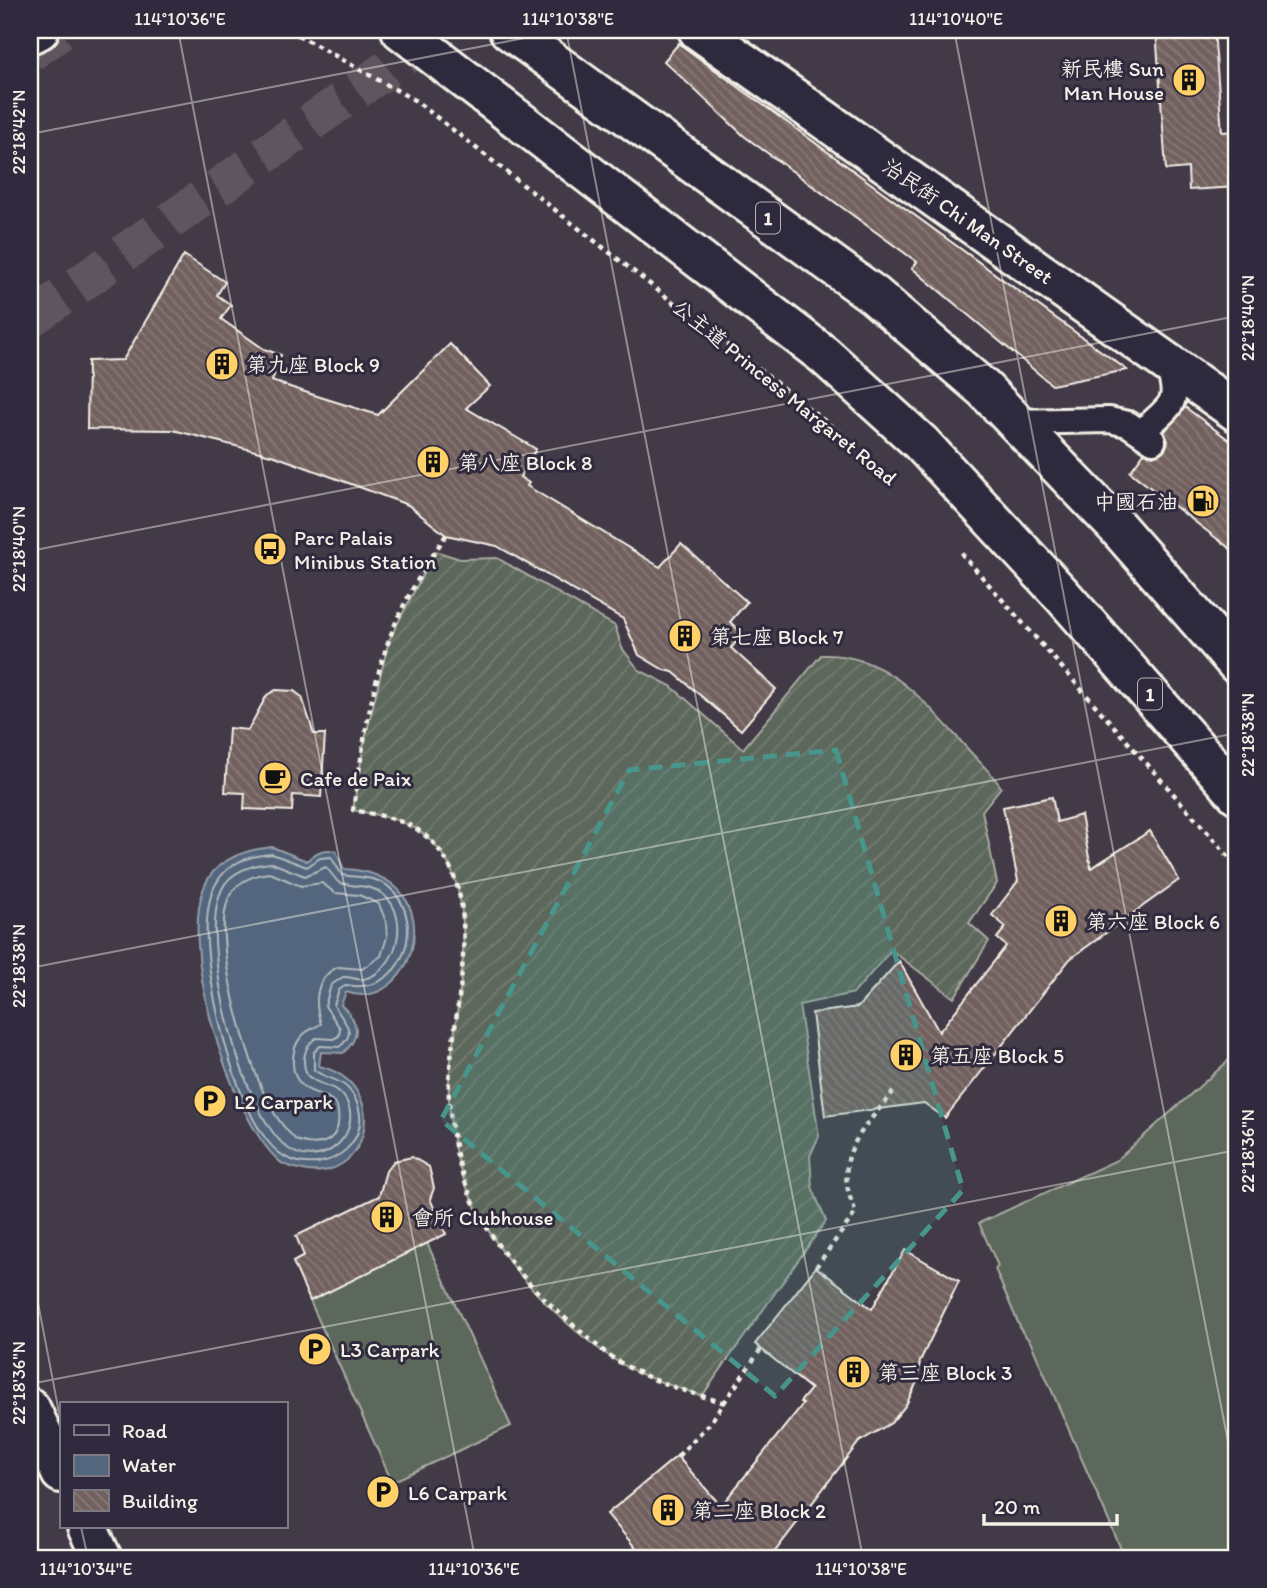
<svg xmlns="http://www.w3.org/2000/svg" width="1267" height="1588" viewBox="0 0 1267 1588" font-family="Itim,'LXGW WenKai TC',sans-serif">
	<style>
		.garden { fill: url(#garden-furrows); stroke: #a8aca2; stroke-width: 2 }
		.pitch { fill: #5d675b; stroke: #a8aca2; stroke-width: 2 }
		.water { fill: #52667d; stroke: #939ea8; stroke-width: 2 }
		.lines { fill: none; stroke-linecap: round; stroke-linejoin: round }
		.shore { stroke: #b3b9bd; stroke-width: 2 }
		.building { fill: url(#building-back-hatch); stroke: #f4f1e8; stroke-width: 2 }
		.trunk-tunnel { stroke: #5e555f; stroke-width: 38; stroke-dasharray: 38 19; stroke-linecap: butt }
		.service-casing { stroke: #f4f1e8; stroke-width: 30 }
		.minor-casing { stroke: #f4f1e8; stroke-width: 44 }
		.tertiary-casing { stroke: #f4f1e8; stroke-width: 44 }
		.trunk-casing { stroke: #f4f1e8; stroke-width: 44 }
		.path { stroke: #f4f1e8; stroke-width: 4.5; stroke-dasharray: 5 5; stroke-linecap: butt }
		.service { stroke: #2f2a3d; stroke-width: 24 }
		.minor { stroke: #2f2a3d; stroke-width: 38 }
		.tertiary { stroke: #2f2a3d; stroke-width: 38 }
		.trunk { stroke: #2f2a3d; stroke-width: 38 }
		.marked { fill: #48958c; fill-opacity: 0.2; stroke: #48958c; stroke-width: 5; stroke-dasharray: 14 9; stroke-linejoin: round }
		.ticks { fill: none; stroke: #f4f1e8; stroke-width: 2; stroke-opacity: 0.45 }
		.labels { text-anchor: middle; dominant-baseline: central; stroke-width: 6; stroke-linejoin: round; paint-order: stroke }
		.shield { fill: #2f2a3d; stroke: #b9b5b5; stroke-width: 2 }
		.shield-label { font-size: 19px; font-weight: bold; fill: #f4f1e8 }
		.poi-label { font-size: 21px; fill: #f4f1e8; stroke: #2f2a3d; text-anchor: start }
		.street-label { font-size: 21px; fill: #f4f1e8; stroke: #2f2a3d }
		.neatline { fill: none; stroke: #f4f1e8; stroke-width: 2.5 }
		.ticks-label { font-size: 18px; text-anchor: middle; fill: #f4f1e8 }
	</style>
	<defs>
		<pattern id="garden-furrows" width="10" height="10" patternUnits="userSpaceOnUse" patternTransform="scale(1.75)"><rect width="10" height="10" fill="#5d675b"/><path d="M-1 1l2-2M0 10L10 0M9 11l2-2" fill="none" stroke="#757d73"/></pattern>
		<pattern id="building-back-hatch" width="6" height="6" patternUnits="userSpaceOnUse" patternTransform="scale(1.75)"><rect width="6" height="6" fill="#72615f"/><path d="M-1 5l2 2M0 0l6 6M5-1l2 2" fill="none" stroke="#877876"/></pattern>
	</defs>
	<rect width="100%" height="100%" fill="#433a47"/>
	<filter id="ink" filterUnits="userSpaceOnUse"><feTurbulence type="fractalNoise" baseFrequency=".0143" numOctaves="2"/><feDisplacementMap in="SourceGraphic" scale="14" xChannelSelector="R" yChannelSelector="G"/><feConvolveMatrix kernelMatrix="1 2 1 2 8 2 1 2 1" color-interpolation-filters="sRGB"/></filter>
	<g filter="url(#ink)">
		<path class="garden" d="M435,551L460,559L497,558L615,626L622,648L639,670L671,686L743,749L821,655C886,652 925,702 966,747C978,761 991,772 1001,787L982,811L997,883L969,923L989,941L954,998L891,950L854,993L799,1005L819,1136L810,1156L812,1187L826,1221L702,1396C673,1386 641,1377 615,1360C540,1310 465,1225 452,1133C450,1117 448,1097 449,1081C453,1010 490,891 427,837C407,819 378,815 353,810L364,743L389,640Z"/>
		<path class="pitch" d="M1237,1053V1558H1125L1030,1341L1022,1332L995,1269L998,1266L979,1223L1117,1160Z
			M427,1243L511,1426L392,1482L310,1301Z"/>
		<path class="water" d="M272,847L307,861C316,852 323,848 336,851L344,869C458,874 414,1017 346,992L341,1005C359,1021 362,1037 343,1053L321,1052L319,1066C396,1085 367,1189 299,1169C292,1167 284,1166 279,1161C230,1117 174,939 208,879C221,857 250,849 272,847Z"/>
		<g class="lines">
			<path class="shore" d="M272,854L307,867L320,858L331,857L342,875C359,878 379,876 392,890C426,924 403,996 346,985L339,990L334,1005C342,1021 360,1032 339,1047L320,1046L314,1052V1070C327,1080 343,1078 353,1095C379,1138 329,1178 287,1158C237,1133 203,974 207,921C209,879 228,857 272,854Z
				M272,863L305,876L326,867L338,882C353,888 370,883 384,895C411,918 397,971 364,979C357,981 351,976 343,977L331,985L325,1006L340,1028L339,1036L333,1039L316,1038C304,1046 301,1062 307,1075C318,1087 337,1083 346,1100C364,1135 321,1171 289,1149C242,1116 197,940 222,889C230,871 254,864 272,863Z
				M270,873L301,886L322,883L335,893L359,895L379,904L386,922L387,937L381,956L362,969L338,967C314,978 314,1003 321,1024C314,1028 307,1030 302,1036C290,1049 289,1076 304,1087C316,1096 328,1093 337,1106C344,1139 324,1150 296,1140C286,1130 277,1119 270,1106C249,1067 206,930 232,892C240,880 257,874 270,873Z"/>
		</g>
		<path class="building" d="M1156,30H1214L1222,132L1237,131V187L1189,190L1188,168L1166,170Z
			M679,43L685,48L1127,370L1052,385L912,268L917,262L744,136L664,61Z
			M184,255L225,282L217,295L231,305L221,319L264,349L281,355L272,381L317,396L378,415L450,344L490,386L466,408L536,449L520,477L529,483L527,486L660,567L681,544L747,602L730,622L743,634L731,648L776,689L741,730L673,672L664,670L639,655L623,619L497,546L446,535L408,505L275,456L173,430L87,429L88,361L123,360Z
			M1185,407L1237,446V554L1130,472L1144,453L1153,456L1165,450L1168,441L1164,432Z
			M276,690L294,691L302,697L314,734H325L321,797L293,795L292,811L244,809L245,793L225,792L229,728L248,730L267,695Z
			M1052,797L1057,822L1081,815L1091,868L1150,831L1179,880L1070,959L945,1118L924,1103L825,1116L812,1013L858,1007L899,961L939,1032L1006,946L997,938L1006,927L992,915L1018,881L1003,807Z
			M412,1157L429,1167L434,1188L430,1199L446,1234L310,1301L293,1262L304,1256L296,1236L379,1196L386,1171L394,1161Z
			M905,1250L959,1281L920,1361L917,1382L906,1405L891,1423L859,1442L770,1558H644L607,1514L677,1456L721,1506L803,1404L800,1402L811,1389L755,1344L816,1267L872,1309Z"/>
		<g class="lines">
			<path class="trunk-tunnel" d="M30,53L63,30
				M30,319L443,30"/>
			<defs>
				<path id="service" d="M1015,422L1109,420L1128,424L1153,441
					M1142,432C1171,404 1182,405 1167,363"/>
				<path id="minor" d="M698,30L1237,412"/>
				<path id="tertiary" d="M30,1408L61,1473
					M87,1527L102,1558"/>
				<path id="trunk" d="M401,30L824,355L921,443L1062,595L1237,794
					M509,30L874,295L984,389L1116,526L1237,664
					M30,34L39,30"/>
			</defs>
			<use href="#service" class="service-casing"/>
			<use href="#minor" class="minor-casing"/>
			<use href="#tertiary" class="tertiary-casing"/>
			<use href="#trunk" class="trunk-casing"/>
			<path class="path" d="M289,30L416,101L849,440
				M446,535C424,568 402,603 389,640C369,694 362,754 353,810C378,815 407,819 427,837C491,893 452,1010 449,1082C448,1098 450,1118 453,1134C465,1217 517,1278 579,1330C591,1340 603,1352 616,1360C649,1381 688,1392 725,1403
				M961,553L1237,866
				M816,1267L856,1212C830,1158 861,1132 893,1092
				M678,1456L710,1423L761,1349"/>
			<use href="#service" class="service"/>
			<use href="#minor" class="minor"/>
			<use href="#tertiary" class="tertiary"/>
			<use href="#trunk" class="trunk"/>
		</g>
	</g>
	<path class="marked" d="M836,750L963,1190L775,1396L441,1120L629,770Z"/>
	<path class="ticks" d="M178,30L475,1558M566,30L863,1558M954,30L1237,1488M30,134L566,30M30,551L1237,316M30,968L1237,733M30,1261L61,1423M30,1384L1237,1150M81,1527L88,1558"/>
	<defs>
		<symbol id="building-disc" viewBox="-11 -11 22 22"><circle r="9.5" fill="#ffd166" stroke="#2f2a3d"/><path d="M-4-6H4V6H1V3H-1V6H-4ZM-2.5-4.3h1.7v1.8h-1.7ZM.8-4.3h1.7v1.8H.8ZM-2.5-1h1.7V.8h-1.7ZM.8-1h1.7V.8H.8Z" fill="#111"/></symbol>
		<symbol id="fuel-disc" viewBox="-11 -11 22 22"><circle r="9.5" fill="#ffd166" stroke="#2f2a3d"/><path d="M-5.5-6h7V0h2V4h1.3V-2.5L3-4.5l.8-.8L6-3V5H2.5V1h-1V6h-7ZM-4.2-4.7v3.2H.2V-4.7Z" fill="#111"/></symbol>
		<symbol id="bus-disc" viewBox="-11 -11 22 22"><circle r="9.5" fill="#ffd166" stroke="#2f2a3d"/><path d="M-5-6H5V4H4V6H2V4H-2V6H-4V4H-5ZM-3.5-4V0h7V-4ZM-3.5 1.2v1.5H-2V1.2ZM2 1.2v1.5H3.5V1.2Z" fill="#111"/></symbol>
		<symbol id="cafe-disc" viewBox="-11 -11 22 22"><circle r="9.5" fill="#ffd166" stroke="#2f2a3d"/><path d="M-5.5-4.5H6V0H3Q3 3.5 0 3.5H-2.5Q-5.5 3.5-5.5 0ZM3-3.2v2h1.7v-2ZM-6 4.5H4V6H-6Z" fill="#111"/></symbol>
		<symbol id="parking-disc" viewBox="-11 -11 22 22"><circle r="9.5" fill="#ffd166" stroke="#2f2a3d"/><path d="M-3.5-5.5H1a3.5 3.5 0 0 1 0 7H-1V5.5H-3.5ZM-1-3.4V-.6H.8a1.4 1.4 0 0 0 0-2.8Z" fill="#111"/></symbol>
	</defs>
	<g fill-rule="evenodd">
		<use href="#building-disc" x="1170" y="61" width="38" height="38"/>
		<use href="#building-disc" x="203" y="345" width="38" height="38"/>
		<use href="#building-disc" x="414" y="443" width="38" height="38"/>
		<use href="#fuel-disc" x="1184" y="482" width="38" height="38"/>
		<use href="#bus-disc" x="251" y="530" width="38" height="38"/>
		<use href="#building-disc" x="666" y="617" width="38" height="38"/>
		<use href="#cafe-disc" x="256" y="759" width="38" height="38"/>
		<use href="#building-disc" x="1042" y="902" width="38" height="38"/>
		<use href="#building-disc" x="887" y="1036" width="38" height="38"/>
		<use href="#parking-disc" x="191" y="1082" width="38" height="38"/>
		<use href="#building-disc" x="368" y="1198" width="38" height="38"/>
		<use href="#parking-disc" x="296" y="1330" width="38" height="38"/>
		<use href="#building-disc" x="835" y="1353" width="38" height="38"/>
		<use href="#parking-disc" x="364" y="1473" width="38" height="38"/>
		<use href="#building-disc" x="649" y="1491" width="38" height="38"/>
	</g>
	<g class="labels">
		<g class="shield">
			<rect x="756" y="202.5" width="24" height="31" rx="5"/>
			<rect x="1138" y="678.5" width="24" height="31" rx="5"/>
		</g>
		<g class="shield-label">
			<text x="768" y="218">1</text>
			<text x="1150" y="694">1</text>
		</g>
		<g class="poi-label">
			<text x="1164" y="68" text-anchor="end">新民樓 Sun<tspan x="1164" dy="24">Man House</tspan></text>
			<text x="246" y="364">第九座 Block 9</text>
			<text x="458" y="462">第八座 Block 8</text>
			<text x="1178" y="501" text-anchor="end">中國石油</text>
			<text x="294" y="537">Parc Palais<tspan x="294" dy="24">Minibus Station</tspan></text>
			<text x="710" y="636">第七座 Block 7</text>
			<text x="300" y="778">Cafe de Paix</text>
			<text x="1086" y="921">第六座 Block 6</text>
			<text x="930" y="1055">第五座 Block 5</text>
			<text x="234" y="1101">L2 Carpark</text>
			<text x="412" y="1217">會所 Clubhouse</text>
			<text x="340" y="1349">L3 Carpark</text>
			<text x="878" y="1372">第三座 Block 3</text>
			<text x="408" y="1492">L6 Carpark</text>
			<text x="692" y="1510">第二座 Block 2</text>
		</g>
		<g class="street-label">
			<text transform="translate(968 221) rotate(35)">治民街 Chi Man Street</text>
			<text transform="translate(785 392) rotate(39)">公主道 Princess Margaret Road</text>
		</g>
	</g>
	<rect width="1267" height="1588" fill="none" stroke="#2f2a3d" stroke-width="77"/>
	<rect x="60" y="1402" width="228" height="126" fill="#2f2a3d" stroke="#7e7a81" stroke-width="2"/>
	<rect x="74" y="1425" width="35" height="10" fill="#2f2a3d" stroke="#7e7a81" stroke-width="2"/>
	<text x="122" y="1438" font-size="21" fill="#f4f1e8">Road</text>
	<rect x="74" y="1455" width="35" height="21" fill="#52667d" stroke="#7e7a81" stroke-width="2"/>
	<text x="122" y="1472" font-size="21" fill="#f4f1e8">Water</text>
	<rect x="74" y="1490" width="35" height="21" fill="url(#building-back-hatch)" stroke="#7e7a81" stroke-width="2"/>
	<text x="122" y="1508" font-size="21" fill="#f4f1e8">Building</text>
	<path d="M984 1514v10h133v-10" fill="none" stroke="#f4f1e8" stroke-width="3.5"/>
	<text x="994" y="1514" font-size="21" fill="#f4f1e8" stroke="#2f2a3d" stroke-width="5" paint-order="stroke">20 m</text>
	<rect x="38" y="38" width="1190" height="1512" class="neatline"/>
	<g class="ticks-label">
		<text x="180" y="25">114°10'36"E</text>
		<text x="568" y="25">114°10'38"E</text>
		<text x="956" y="25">114°10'40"E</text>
		<text transform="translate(19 132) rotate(-90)" y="6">22°18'42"N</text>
		<text transform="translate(1248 318) rotate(-90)" y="6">22°18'40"N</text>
		<text transform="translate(19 549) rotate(-90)" y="6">22°18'40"N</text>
		<text transform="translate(1248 735) rotate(-90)" y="6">22°18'38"N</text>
		<text transform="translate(19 966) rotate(-90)" y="6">22°18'38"N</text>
		<text transform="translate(1248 1151) rotate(-90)" y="6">22°18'36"N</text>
		<text transform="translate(19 1383) rotate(-90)" y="6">22°18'36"N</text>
		<text x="86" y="1575">114°10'34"E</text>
		<text x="474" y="1575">114°10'36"E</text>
		<text x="861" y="1575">114°10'38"E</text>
	</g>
</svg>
